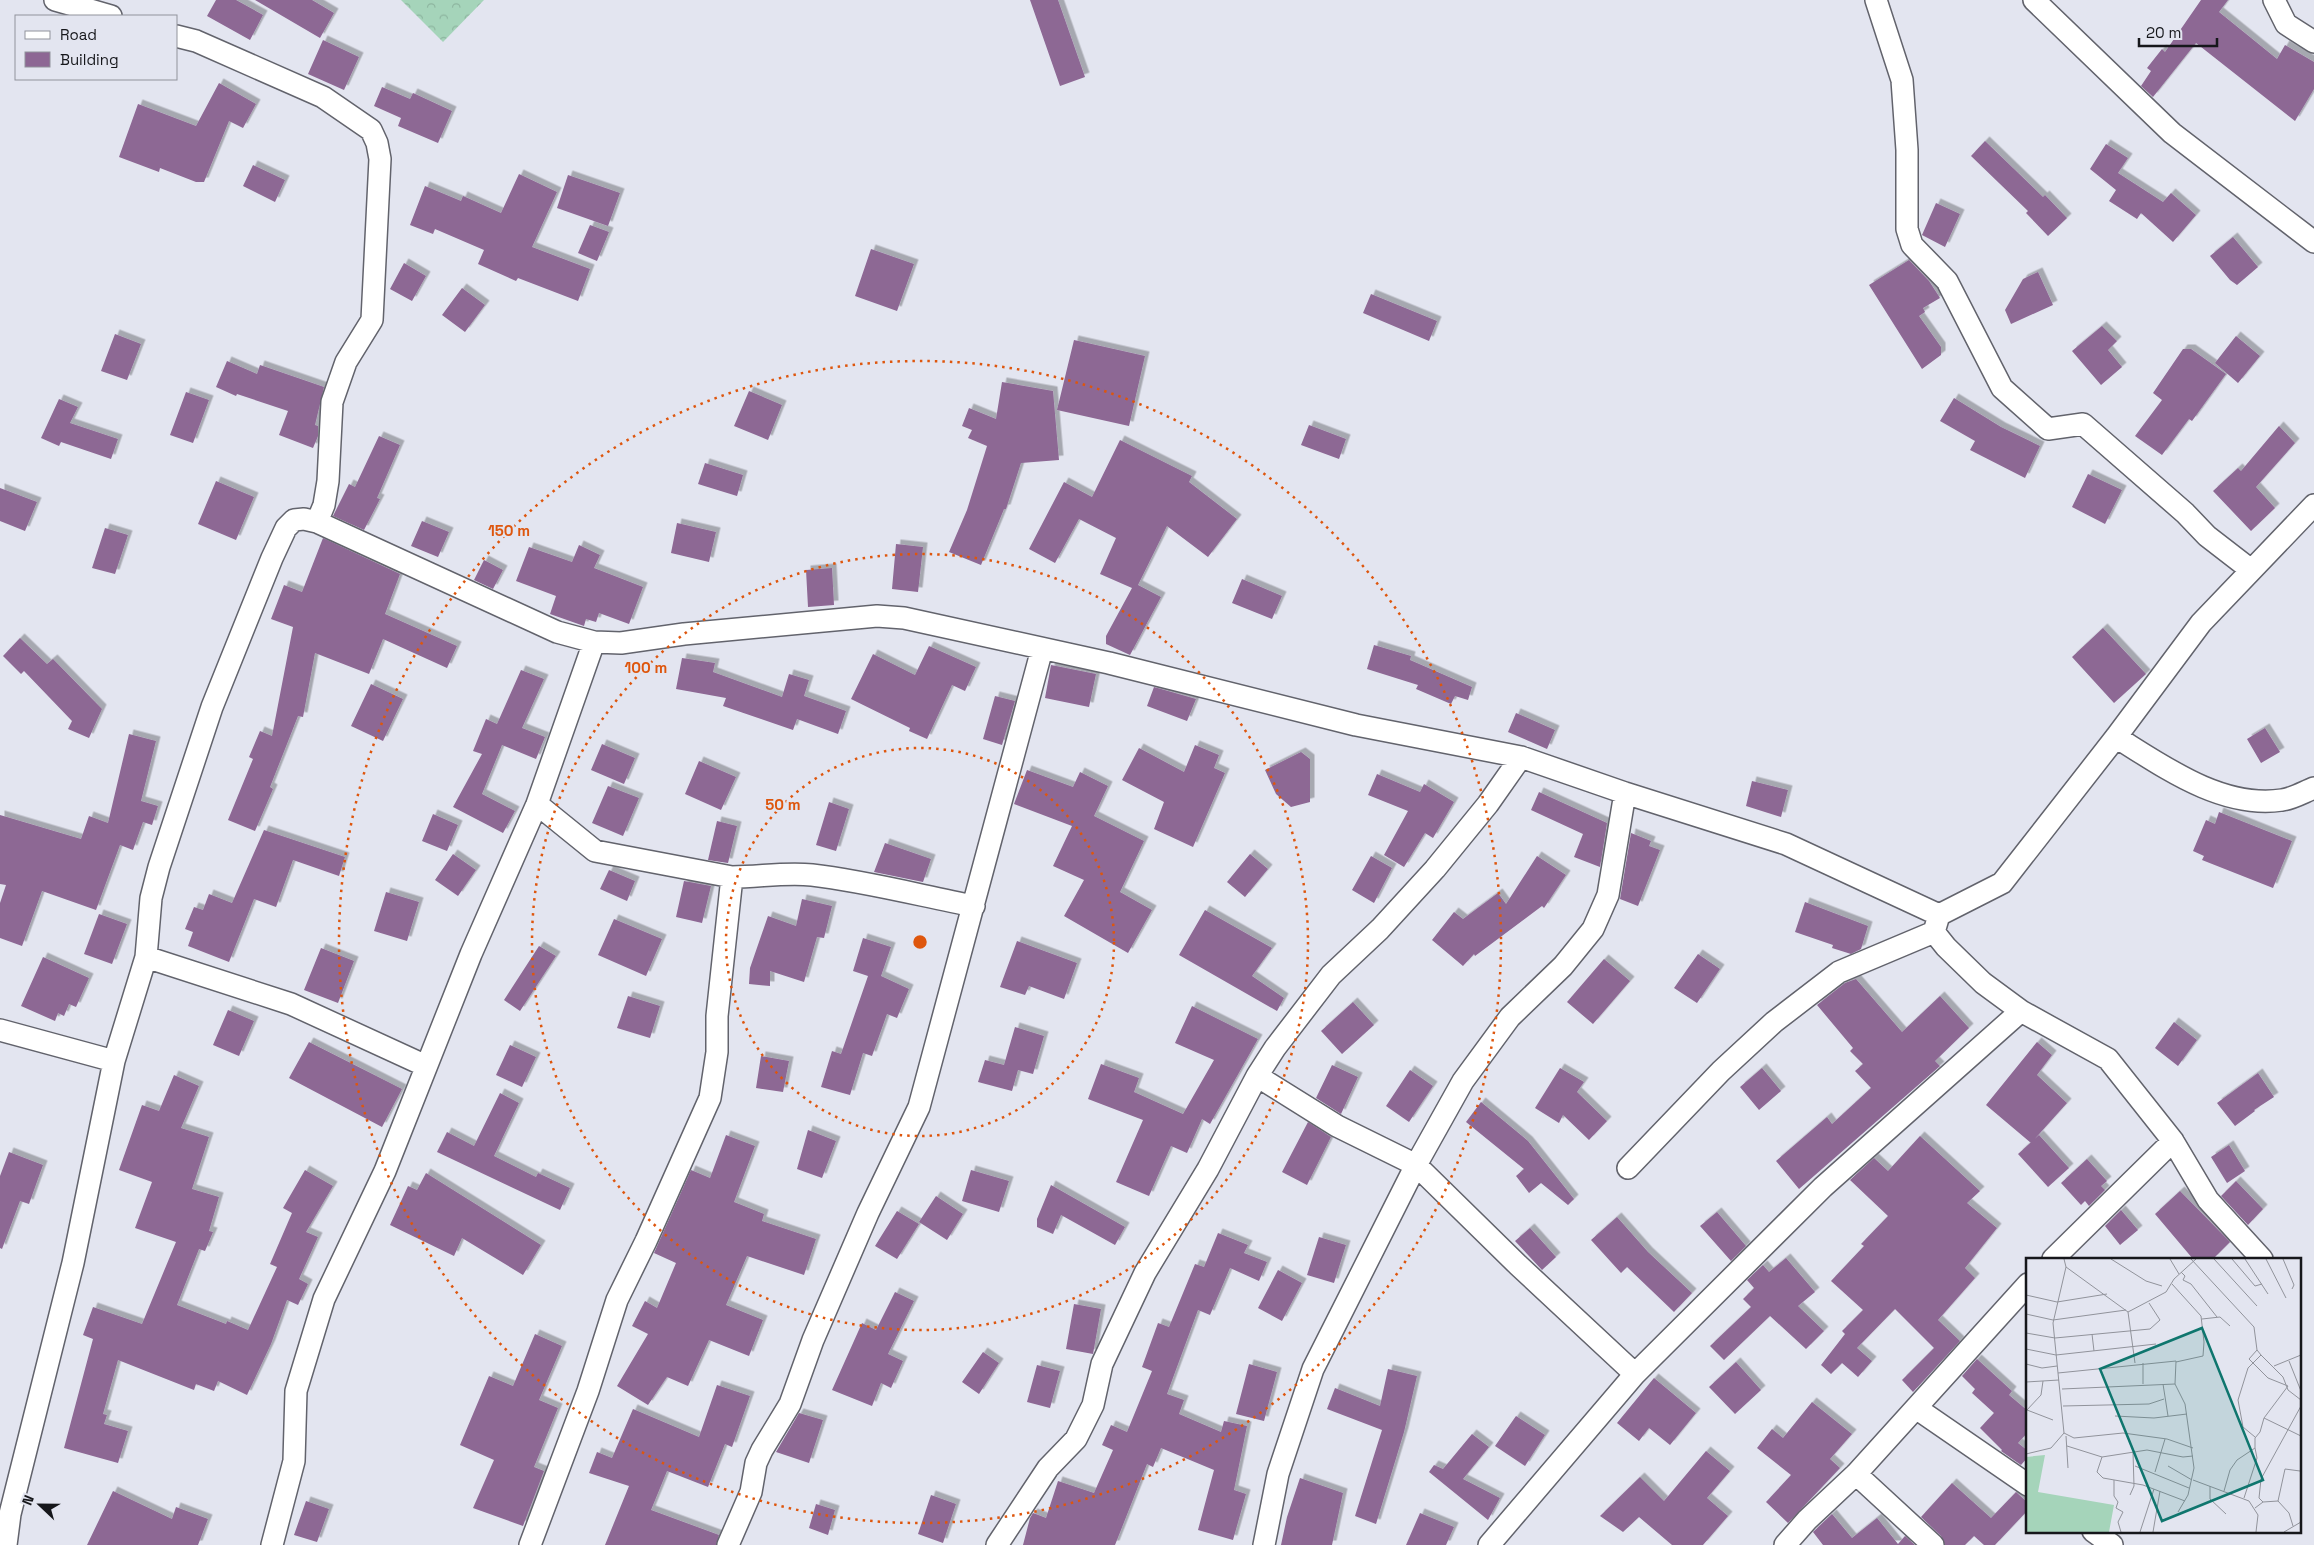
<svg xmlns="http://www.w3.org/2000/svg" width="2314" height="1545" viewBox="0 0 2314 1545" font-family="'Space Grotesk',sans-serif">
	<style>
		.park { fill: url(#park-crowns) }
		.building { fill: #8d6794; filter: url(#shadow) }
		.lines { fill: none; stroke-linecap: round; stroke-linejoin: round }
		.minor-casing { stroke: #62636c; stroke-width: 24 }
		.minor { stroke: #fff; stroke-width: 21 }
		.ring { fill: none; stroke: #de560d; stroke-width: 2.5; stroke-dasharray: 2.5 5 }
		.inset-road { fill: none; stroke: #91939b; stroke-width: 1 }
		.view { fill: #0f766e; fill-opacity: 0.15; stroke: #0f766e; stroke-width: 2.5 }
		.inset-edge { fill: none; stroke: #16171b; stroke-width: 2.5 }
		.centre { fill: #de560d; stroke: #e3e5f0; stroke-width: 2.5 }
		.ring-label { font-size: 15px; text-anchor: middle; font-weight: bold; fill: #de560d; stroke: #e3e5f0; stroke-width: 5; stroke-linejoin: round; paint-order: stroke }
	</style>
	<defs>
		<pattern id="park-crowns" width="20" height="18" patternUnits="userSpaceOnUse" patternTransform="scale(1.25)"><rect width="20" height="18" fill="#a5d4ba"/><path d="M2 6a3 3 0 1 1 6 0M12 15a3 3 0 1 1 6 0" fill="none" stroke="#8db59f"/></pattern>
		<filter id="shadow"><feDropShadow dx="4.5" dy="-4.5" stdDeviation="0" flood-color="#0004"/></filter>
	</defs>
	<rect width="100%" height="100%" fill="#e3e5f0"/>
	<path class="park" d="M401,0H484L443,42Z"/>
	<path class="building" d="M216,0H236L263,15L250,40L207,16Z
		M255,0H312L334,13L320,38Z
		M1030,0H1058L1085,77L1060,86Z
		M2201,0H2228L2219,12L2277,59L2285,45L2314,62V89L2295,121L2196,43L2153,97L2141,86L2151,71L2147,68L2162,49L2165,52Z
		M323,40L359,57L344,90L308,74Z
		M219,83L256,104L243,128L229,121L204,182H196L160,168L159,172L119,157L138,104L196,126Z
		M382,87L410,99L413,93L452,111L438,143L398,126L401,118L374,106Z
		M1985,141L2043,197L2045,195L2067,218L2048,236L2026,213L2028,211L1971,156Z
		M2106,144L2128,158L2118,173L2163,202L2171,193L2196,215L2173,242L2141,213L2137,219L2109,201L2116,190L2090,169Z
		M253,165L285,180L275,202L243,186Z
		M519,174L557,192L532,247L590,269L578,301L518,278L516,281L478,264L484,250L435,229L433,234L410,225L425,186L461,201L463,196L501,213Z
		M568,175L620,193L608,226L557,208Z
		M1936,203L1960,214L1945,247L1922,235Z
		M590,225L609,232L597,261L578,253Z
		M2233,237L2258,267L2237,285L2230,280L2210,256Z
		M871,249L914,264L897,311L855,296Z
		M1909,260L1929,281L1940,298L1923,308L1925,312L1919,316L1941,347V355L1922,369L1869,285Z
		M404,263L426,276L412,301L390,289Z
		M2038,272L2053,305L2011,324L2005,310L2023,279Z
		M462,288L485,305L465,332L442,315Z
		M1371,294L1437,321L1429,341L1363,313Z
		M2102,326L2117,341L2108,350L2122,367L2101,385L2072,351Z
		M115,334L141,344L127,380L101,371Z
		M2236,336L2260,356L2238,383L2215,363Z
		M1074,340L1145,356L1129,426L1057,410Z
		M2183,349H2191L2226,374L2192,421L2189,419L2162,455L2135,436L2162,400L2153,393Z
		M227,361L257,374L260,365L324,387L315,425L318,426V436L313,448L279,435L288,411L237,394L236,396L216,387Z
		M1002,382L1053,391L1059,460L1021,463L1006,509H1004L981,565L949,552L967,510L987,446L968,438L972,430L962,426L969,408L996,419Z
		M749,391L782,405L768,440L734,426Z
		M186,392L209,400L193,443L170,435Z
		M1954,398L2001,427L2040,446L2025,478L1970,450L1975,441L1940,421Z
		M59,399L78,407L70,423L118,439L111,459L61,442L59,446L41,438Z
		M1309,425L1346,439L1339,459L1301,445Z
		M2279,426L2295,443L2256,487L2275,508L2251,531L2213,491L2238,468L2241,471Z
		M379,436L400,445L377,498L380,499L364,530L333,516L349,484L355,487Z
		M1120,440L1192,476L1189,482L1237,519L1208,557L1167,526L1138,585L1161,597L1130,655L1106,644V636L1132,588L1100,574L1116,538L1079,519L1055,563L1029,549L1064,482L1092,497Z
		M705,463L743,475L737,496L698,484Z
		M2088,474L2122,490L2105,524L2072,507Z
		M216,481L254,497L236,540L198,524Z
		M0,488L37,502L25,531L0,521Z
		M422,521L449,532L438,557L411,546Z
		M677,523L716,532L709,562L671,553Z
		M105,528L128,535L115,574L92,568Z
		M323,538L400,574L385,614L457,646L447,668L383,639L369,674L315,653L303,717L298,716L270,787L273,789L255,831L228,820L253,759L249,757L260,731L272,736L293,627L271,619L284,585L302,592Z
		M896,544L923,547L918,592L892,589Z
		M579,545L600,555L594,568L643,587L629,624L599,613L596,622L586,619L584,626L550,614L556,596L516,581L529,547L572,562Z
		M484,560L503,570L493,589L474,580Z
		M832,568L834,605L808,607L806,570Z
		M1242,579L1282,596L1272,619L1232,603Z
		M2103,628L2146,674L2114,703L2072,657Z
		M20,638L47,664L53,659L102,709L89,738L68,729L72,721L24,671L21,674L3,656Z
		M1374,645L1411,656L1410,660L1472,687L1468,700L1455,696L1451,704L1416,689L1418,685L1367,669Z
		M929,646L976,667L965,691L952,685L927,739L909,731L910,728L851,699L873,654L915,675Z
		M682,658L715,663L713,672L782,697L789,674L809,680L804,696L846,711L838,734L797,719L793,730L723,706L726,698L676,689Z
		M1051,665L1096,674L1089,707L1045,698Z
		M521,670L544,679L522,728L545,737L536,759L502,745L482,794L515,811L503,833L453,807L482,754L473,751L486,719L497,724Z
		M371,684L403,699L383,741L351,726Z
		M1154,687L1196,699L1187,721L1147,706Z
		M995,696L1015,701L1002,745L983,739Z
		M1516,713L1555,730L1547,749L1508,732Z
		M2265,728L2280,752L2261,763L2247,739Z
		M129,734L156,741L141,801L158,806L152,825L143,822L133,850L120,845L96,910L42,891L22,946L0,938V903L6,885L0,884V815L81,839L89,816L108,823Z
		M602,744L635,758L624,784L591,770Z
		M1195,745L1219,755L1214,768L1225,773L1193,847L1154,829L1164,802L1122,780L1139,748L1184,772Z
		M1301,752L1310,759V802L1291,807L1276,794L1265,770Z
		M699,761L736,777L721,810L685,794Z
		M1027,770L1073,787L1080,772L1108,786L1094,816L1144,841L1120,892L1152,910L1128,953L1064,916L1084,880L1053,866L1072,826L1014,804Z
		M1377,774L1420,792L1424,784L1454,802L1433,838L1425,833L1404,867L1384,855L1408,811L1368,795Z
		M1752,781L1788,790L1781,817L1746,806Z
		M608,786L639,798L623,836L592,823Z
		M1539,792L1607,823L1600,867L1574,857L1583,834L1531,810Z
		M829,802L849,809L836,851L816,845Z
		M2219,812L2292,841L2273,888L2202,860L2204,856L2193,851L2206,820L2215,824Z
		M433,814L458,825L447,851L422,841Z
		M717,821L737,826L728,863L708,860Z
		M264,830L345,857L339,876L293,860L276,907L254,899L229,962L188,946L193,932L185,929L194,907L203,910L209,894L232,903Z
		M1631,833L1651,841L1649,846L1660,850L1638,906L1620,899Z
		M885,843L931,859L923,882L874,872Z
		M453,854L476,870L458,896L435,880Z
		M1250,854L1268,869L1245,897L1227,882Z
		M1371,856L1392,868L1374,903L1352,890Z
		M1537,856L1566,875L1544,908L1542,906L1475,956L1474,954L1463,966L1432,940L1454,912L1463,919L1498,893L1506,904Z
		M609,870L635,881L627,901L600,889Z
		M684,881L711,886L702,923L676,917Z
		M386,892L419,902L407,941L374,931Z
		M802,899L832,906L824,938L817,937L804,982L770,971V986L749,984L750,968L768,916L796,926Z
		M1805,902L1868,926L1861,949L1851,954L1832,948L1833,945L1795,932Z
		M1205,910L1272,948L1252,976L1284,998L1277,1011L1179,955Z
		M99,914L127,924L112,964L84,954Z
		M614,919L662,939L646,976L598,955Z
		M863,938L891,947L881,976L909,989L897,1018L887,1014L872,1056L863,1053L850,1095L821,1087L832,1051L841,1054L868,976L853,971Z
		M1017,941L1077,963L1064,999L1029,986L1025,995L1000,987Z
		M539,946L556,956L520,1011L504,1000Z
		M321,948L354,961L338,1003L304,990Z
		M1698,954L1720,969L1697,1003L1674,988Z
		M43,957L89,978L76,1007L69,1004L64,1016L58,1013L55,1021L21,1006Z
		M1604,959L1630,981L1593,1024L1567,1002Z
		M1856,979L1902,1032L1940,996L1969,1028L1935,1061L1940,1066L1799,1189L1776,1161L1827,1117L1832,1124L1871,1088L1855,1071L1863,1064L1850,1051L1853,1048L1817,1005L1845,983Z
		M628,996L660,1006L650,1038L617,1028Z
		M1353,1002L1374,1025L1342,1054L1321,1031Z
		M1192,1006L1258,1039L1210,1124L1202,1119L1187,1153L1171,1146L1149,1196L1116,1182L1143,1120L1088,1099L1101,1064L1139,1078L1134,1092L1183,1114L1214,1060L1175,1043Z
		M228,1010L254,1021L239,1056L213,1045Z
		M2174,1022L2197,1040L2178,1066L2155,1048Z
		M1015,1027L1044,1036L1033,1074L1018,1070L1012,1091L978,1082L985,1060L1004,1065Z
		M309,1042L402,1089L382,1127L289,1078Z
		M2037,1042L2052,1055L2037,1075L2067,1103L2031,1143L1986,1105Z
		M510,1045L536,1057L522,1087L496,1075Z
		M761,1056L789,1061L783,1092L756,1088Z
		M1332,1065L1358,1077L1341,1114L1316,1098Z
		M1560,1068L1584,1082L1577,1092L1607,1121L1589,1140L1563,1115L1559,1123L1535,1108Z
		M1762,1068L1781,1091L1759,1110L1740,1087Z
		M1410,1070L1433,1086L1409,1122L1386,1106Z
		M2258,1073L2274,1097L2254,1110L2255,1111L2235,1126L2217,1103Z
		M174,1075L199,1086L181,1128L209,1137L192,1189L219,1197L209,1231L213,1232L205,1251L199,1249L177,1305L226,1324L227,1321L248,1330L277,1267L270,1264L292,1213L283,1208L305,1170L333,1186L306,1232L318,1237L299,1279L308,1284L298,1305L287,1300L271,1344L247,1395L218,1381L214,1391L196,1384L194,1390L118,1360L103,1414L107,1415L104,1424L128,1431L118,1463L64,1448L93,1339L83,1335L93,1307L142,1324L176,1242L135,1228L152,1182L119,1170L142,1105L159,1111Z
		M500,1093L519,1103L494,1156L536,1177L538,1173L570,1188L560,1210L437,1152L447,1132L474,1146Z
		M1481,1102L1528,1141L1574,1199L1568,1205L1541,1183L1529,1193L1516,1176L1524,1169L1466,1122Z
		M1308,1122L1331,1137L1307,1185L1282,1172Z
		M808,1130L836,1141L822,1178L797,1169Z
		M726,1135L755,1146L734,1202L764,1214L762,1221L816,1239L804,1275L747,1256L726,1305L763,1320L749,1356L709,1340L688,1386L667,1377L648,1405L617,1386L648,1334L632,1326L645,1301L657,1308L676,1263L654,1253L691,1170L710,1178Z
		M2039,1135L2069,1168L2048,1187L2018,1154Z
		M1920,1136L1980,1191L1967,1203L1997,1228L1965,1268L1975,1278L1938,1320L1960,1341L1913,1392L1902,1380L1934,1348L1895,1309L1857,1348L1872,1361L1858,1377L1842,1363L1831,1374L1821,1365L1845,1334L1842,1331L1863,1310L1831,1281L1864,1246L1861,1244L1888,1216L1850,1180L1874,1158L1888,1171Z
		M2229,1145L2245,1171L2227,1183L2211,1157Z
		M9,1152L43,1165L29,1204L20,1201L2,1249L0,1248V1176Z
		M2087,1159L2107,1181L2101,1186L2105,1190L2089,1206L2085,1201L2081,1205L2061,1183Z
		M971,1170L1009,1181L999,1212L962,1201Z
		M426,1173L541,1245L523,1275L462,1238L454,1256L390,1225L408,1186L417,1190Z
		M2236,1181L2263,1209L2248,1225L2221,1196Z
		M1051,1185L1125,1227L1115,1245L1061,1215L1053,1234L1037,1227V1219Z
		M2180,1191L2230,1242L2213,1259H2193L2155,1214Z
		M936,1196L963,1214L947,1240L919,1222Z
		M2121,1210L2138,1230L2120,1245L2105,1226Z
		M897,1211L919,1224L897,1259L875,1246Z
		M1717,1212L1746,1246L1731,1261L1700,1226Z
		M1617,1217L1648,1252L1692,1293L1674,1312L1627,1267L1621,1273L1591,1240Z
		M1530,1228L1556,1257L1542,1270L1515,1241Z
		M1218,1233L1248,1245L1244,1253L1267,1262L1259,1281L1230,1268L1210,1315L1198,1310L1167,1394L1184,1400L1179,1414L1221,1432L1224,1421L1247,1426L1234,1490L1246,1494L1233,1540L1198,1530L1214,1470L1161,1448L1153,1467L1147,1464L1115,1545H1023L1030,1518L1033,1513L1046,1518L1058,1481L1094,1493L1113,1450L1102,1445L1111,1425L1127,1432L1152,1371L1142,1367L1158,1323L1169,1327L1195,1264L1204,1267Z
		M1319,1237L1346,1245L1334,1283L1307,1275Z
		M1786,1258L1815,1292L1798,1306L1824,1331L1806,1349L1770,1316L1724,1360L1710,1346L1751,1307L1743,1299L1754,1288L1747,1280L1763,1265L1769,1272Z
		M1278,1270L1302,1283L1282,1321L1258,1308Z
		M895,1292L914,1301L888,1354L903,1361L891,1388L881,1383L872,1406L832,1390L862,1323L876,1330Z
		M1074,1304L1101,1309L1093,1354L1066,1349Z
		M535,1334L562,1346L539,1400L558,1408L534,1467L544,1471L523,1526L473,1508L494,1460L460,1445L489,1376L513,1386Z
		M983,1352L999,1363L979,1394L962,1382Z
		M1977,1359L2012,1391L2009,1395L2028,1411V1432L2018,1443L2028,1451V1457L2021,1465L2001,1451L2002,1450L1980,1428L1994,1413L1972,1393L1975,1389L1962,1376Z
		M1736,1362L1761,1390L1735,1414L1709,1387Z
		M1249,1364L1277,1372L1264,1421L1236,1414Z
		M1037,1365L1060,1371L1050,1408L1027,1402Z
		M1388,1369L1417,1376L1404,1432L1376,1524L1355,1516L1382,1430L1327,1409L1335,1388L1380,1406Z
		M1654,1378L1696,1413L1670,1445L1649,1428L1639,1441L1617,1423Z
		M717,1385L750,1396L732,1447L725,1444L708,1487L667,1471L651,1510L719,1535L716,1545H605L629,1486L589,1473L597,1452L612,1458L633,1409L699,1437Z
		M1812,1402L1852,1434L1830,1459L1840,1468L1788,1523L1766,1502L1791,1475L1757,1448L1772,1429L1783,1438Z
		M799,1413L823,1420L809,1463L776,1452Z
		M1516,1416L1545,1435L1525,1466L1495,1446Z
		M1472,1434L1489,1447L1463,1479L1500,1498L1488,1520L1429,1472L1434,1465L1443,1469Z
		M1706,1451L1730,1471L1707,1498L1728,1516L1703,1545H1672L1639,1517L1623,1532L1600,1516L1640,1477L1664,1501Z
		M1300,1478L1343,1493L1332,1545H1281L1287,1517Z
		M1952,1483L1991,1518L2016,1492L2028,1503V1510L1995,1545H1984L1974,1536L1965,1545H1945L1941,1536L1921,1517Z
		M113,1491L172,1519L176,1507L208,1519L198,1545H87Z
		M931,1495L956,1504L943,1543L918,1534Z
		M306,1501L329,1509L317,1542L294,1535Z
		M816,1504L835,1510L828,1535L809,1528Z
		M1420,1513L1454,1527L1446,1545H1406Z
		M1832,1514L1852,1538L1877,1518L1898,1544L1905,1536L1915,1545H1823L1813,1532Z"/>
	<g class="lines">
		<defs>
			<path id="minor" d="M55,0L111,16
				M1876,0L1902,80L1907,150V229L1912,245L1947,281L2002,388L2048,429L2083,424L2185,513L2207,536L2251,570
				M2034,0L2172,133L2314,242
				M2274,0L2286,24L2314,42
				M176,36L196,41L323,97L371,130L377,143L380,159L372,320L346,362L332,402L328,481L324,505L317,522
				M2116,737C2164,767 2222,809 2282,800C2292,799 2304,792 2314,788
				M537,804L595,851L732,877C759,877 786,872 812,875C865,881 922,896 974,906
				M146,957L291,1004L426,1066
				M0,1030L114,1061
				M1257,1076L1337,1126L1416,1165L1518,1265L1635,1374
				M1628,1168L1721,1071L1774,1022L1839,972L1934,932
				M2053,1259L2173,1141
				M2262,1259L2208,1200L2173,1141L2108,1059L2021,1011L1983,983L1946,947L1934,932L1939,915L2002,883L2116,737L2201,623L2314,505
				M1916,1408L2028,1485
				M1856,1474L1933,1545
				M2093,1531L2112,1545
				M6,1545L10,1514L73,1263L114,1061L146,957L151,898L159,867L212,707L272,558L286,528L294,520L304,519L317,522L557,632L594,642L621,643L684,634L877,616L904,618L1109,663L1356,725L1521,757L1625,793L1786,844L1939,915
				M272,1545L294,1461L296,1391L324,1299L385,1171L471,954L537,804L594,642
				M530,1545L588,1391L617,1300L646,1241L710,1098L717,1052V1016L732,877
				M728,1545L751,1492L756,1463L762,1450L790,1404L813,1340L868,1213L919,1107L1042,649
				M997,1545L1048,1468L1076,1439L1093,1405L1102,1364L1145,1273L1208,1169L1257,1076L1275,1048L1331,975L1380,929L1435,869L1488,804L1521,757
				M1264,1545L1278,1474L1313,1369L1416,1165L1463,1081L1510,1017L1563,966L1593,929L1608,895L1625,793
				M1489,1545L1635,1374L1823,1187L2021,1011
				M1785,1545L1807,1520L1856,1474L2028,1284"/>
		</defs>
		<use href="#minor" class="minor-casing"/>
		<use href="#minor" class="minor"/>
	</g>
	<g class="ring">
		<circle cx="920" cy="942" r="194"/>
		<circle cx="920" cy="942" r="388"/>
		<circle cx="920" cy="942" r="581"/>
	</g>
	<g transform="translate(2026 1258)">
		<rect width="275" height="275" fill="#e3e5f0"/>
		<path d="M19,197L12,234L88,247L83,274H0V199Z" fill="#a5d4ba"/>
		<path class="inset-road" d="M85,1L120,23L136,28M144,1L153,16M165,1L228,69L231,92L223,101L242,120L262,128M188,1L231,48M206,1L229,28L236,26M219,1L242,36M240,1L260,40M257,1L268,27L266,31M40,9L102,54L109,105M155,14L159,18L157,22L165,26L191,59M146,26L175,58L178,84L177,98L150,104M0,37L31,44L81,36M102,54L140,34L148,21L170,1M0,56L27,62L100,52M176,61L194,59L204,68M0,75L29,80L124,71L134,62L123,45M66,76L68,93M0,91L30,97L130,86M235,97L257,119L262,132L275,142M263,103L275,133M117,105V126M0,106L16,110L31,108M248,108L275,97M32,115L150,103L149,126L159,146L168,210L162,237L152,254M0,124L33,122M137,126L142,158M262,128L238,160L275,178M36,131L149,126M37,148L123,146L138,141M1,152L27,162M0,153L15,137L17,123M89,158L128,160L161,156M38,175L48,180L97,175L141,181L167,190M40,178L42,210M229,179L217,169L212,142L222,110L235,97L231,92M41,188L76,199L121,192L157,199L167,198M0,196L25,190L38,175L27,65L40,9L38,1M76,199L71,214L77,220L117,227L159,243M275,206V228M109,208L163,230M142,208L166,222M129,214L139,181M88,222V238L92,244L90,250L97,254L92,264L95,274M167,222L223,243L232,257L230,274M184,228V241L200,256M198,233L204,212L211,202L229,190V180L234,174L238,160M104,237L108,228L107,194M218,240L231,200L229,190M252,243L259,211L274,213M237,244L233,240L235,221L275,148M229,250L237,244L252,243L263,255L267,268M114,274L128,231M127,274L134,233M258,274L275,264"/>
		<path class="view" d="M176,70L237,222L136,263L74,111Z"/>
		<rect width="275" height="275" class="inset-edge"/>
	</g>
	<circle cx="920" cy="942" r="8" class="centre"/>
	<g class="ring-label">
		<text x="509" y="536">150 m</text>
		<text x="646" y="673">100 m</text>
		<text x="783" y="810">50 m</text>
	</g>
	<rect x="15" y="15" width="162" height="65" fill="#e3e5f0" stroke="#91939b"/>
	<rect x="25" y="31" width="25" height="8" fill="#ffffff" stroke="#91939b"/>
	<text x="60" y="40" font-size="15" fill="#16171b">Road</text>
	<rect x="25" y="52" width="25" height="15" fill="#8d6794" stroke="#91939b"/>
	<text x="60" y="65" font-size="15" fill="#16171b">Building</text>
	<g transform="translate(40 1505) rotate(292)" stroke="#e3e5f0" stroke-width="4" paint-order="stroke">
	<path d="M0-4L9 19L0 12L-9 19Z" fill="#16171b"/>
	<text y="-8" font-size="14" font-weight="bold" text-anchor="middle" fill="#16171b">N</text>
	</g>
	<path d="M2139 38v8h78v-8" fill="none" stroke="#16171b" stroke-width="2.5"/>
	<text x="2146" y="38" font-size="15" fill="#16171b" stroke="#e3e5f0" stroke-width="4" paint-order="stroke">20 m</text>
</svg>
